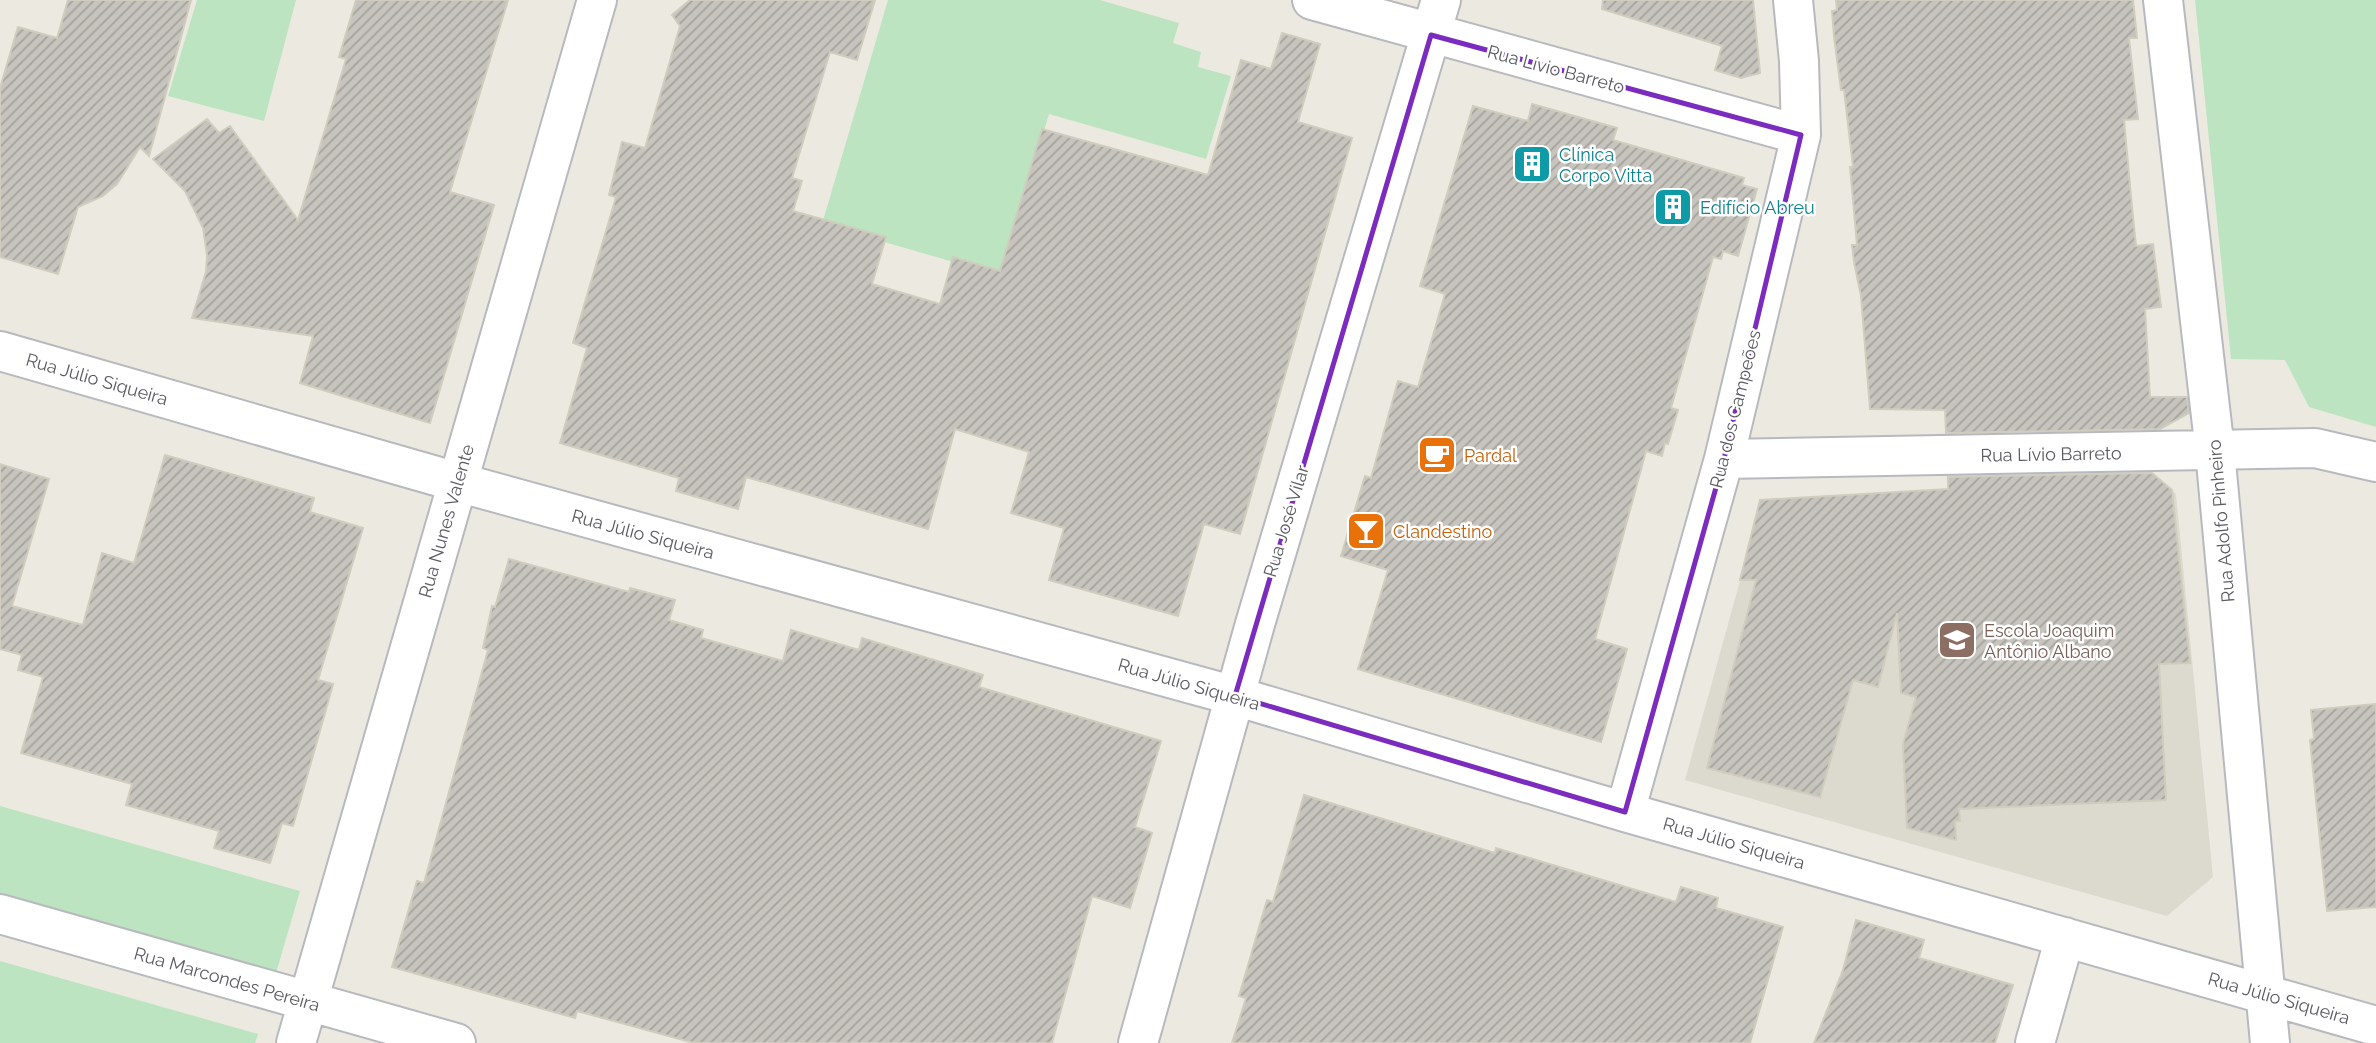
<svg xmlns="http://www.w3.org/2000/svg" width="2376" height="1043" viewBox="0 0 2376 1043" font-family="Raleway,sans-serif">
	<style>
		.education { fill: #dcd9ce }
		.green { fill: #bce4c0 }
		.building { fill: url(#building-hatch); stroke: #d0ccbe; stroke-width: 2 }
		.lines { fill: none; stroke-linecap: round; stroke-linejoin: round }
		.minor-casing { stroke: #b8b9bf; stroke-width: 42 }
		.minor { stroke: #fff; stroke-width: 38 }
		.marked { fill: none; stroke: #7b2cbf; stroke-width: 5; stroke-linejoin: round }
		.labels { text-anchor: middle; dominant-baseline: central; stroke-width: 5; stroke-linejoin: round; paint-order: stroke }
		.street-label { font-size: 18px; fill: #595b61; stroke: #fff }
		.culture-label { font-size: 18px; fill: #0d838f; stroke: #fff; text-anchor: start }
		.food-label { font-size: 18px; fill: #c56008; stroke: #fff; text-anchor: start }
		.education-label { font-size: 18px; fill: #785e54; stroke: #fff; text-anchor: start }
	</style>
	<defs>
		<pattern id="building-hatch" width="6" height="6" patternUnits="userSpaceOnUse" patternTransform="scale(1.75)"><rect width="6" height="6" fill="#c6c4bd"/><path d="M-1 1l2-2M0 6l6-6M5 7l2-2" fill="none" stroke="#a4a29d"/></pattern>
	</defs>
	<rect width="100%" height="100%" fill="#eceae0"/>
	<path class="education" d="M2160,480L2176,494L2213,877L2167,916L1685,780L1762,501Z"/>
	<path class="green" d="M197,0H296L264,121L168,96Z
		M888,0H1100L1179,23L1173,43L1201,52L1198,67L1231,76L1206,159L1049,114L1002,276L822,224Z
		M2195,0H2376V427L2309,407L2285,360L2231,359Z
		M0,806L300,891L276,973L0,895Z
		M0,961L258,1034L255,1043H0Z"/>
	<path class="building" d="M68,0H191L149,156L140,147L117,184L103,196L78,207L58,274L0,257V88L18,27L57,38Z
		M356,0H508L450,192L494,205L430,423L300,383L313,336L192,318L206,272L207,255L203,228L185,191L153,159L207,119L219,133L230,126L298,220L346,59L339,57Z
		M690,0H875L857,60L830,52L792,178L802,181L793,211L886,237L872,284L940,304L953,257L1000,271L1042,129L1208,175L1241,60L1271,69L1282,33L1320,44L1298,122L1352,138L1240,534L1204,524L1178,616L1049,580L1064,528L1011,513L1029,452L955,429L928,529L746,477L738,509L676,491L679,478L560,443L587,348L573,343L616,197L609,195L622,142L645,148L680,26L672,15Z
		M1603,0H1753L1760,73L1741,78L1715,70L1722,46L1602,9Z
		M1836,0H2133L2137,38H2129L2138,119L2124,120L2132,207L2136,246L2153,244L2161,307L2145,309L2150,397H2187L2189,413L2160,429L1946,433L1945,410L1870,409L1861,296L1854,262L1852,245H1857L1850,167H1853L1844,90H1841L1834,37L1832,11L1837,10Z
		M1532,104L1617,128L1613,140L1744,178L1742,185L1757,189L1738,256L1723,251L1721,259L1713,257L1671,408L1678,410L1668,444L1665,443L1662,456L1646,451L1595,639L1627,649L1601,742L1358,669L1388,570L1341,556L1365,476L1371,478L1398,381L1418,387L1445,294L1420,286L1473,106L1528,121Z
		M165,455L314,498L310,512L363,528L318,680L333,684L327,706L293,826L282,823L270,863L214,848L219,831L126,805L132,784L21,753L43,677L18,670L22,655L0,649V464L49,479L12,606L83,625L102,553L134,563Z
		M2152,473L2172,490L2190,663L2159,664L2166,800L1959,809L1960,821H1955L1956,840L1907,828L1903,744L1916,697L1901,693L1897,613L1878,687L1853,680L1820,797L1707,768L1756,580H1740L1760,500L1948,489V477Z
		M509,559L629,592L630,588L675,600L669,620L703,630L701,638L783,661L791,630L859,650L862,638L983,675L979,687L1161,741L1135,827L1152,833L1130,908L1092,896L1052,1043H694L577,1011L575,1018L392,967L417,881L424,883L488,650L483,648L492,606L495,607Z
		M2376,704V907L2327,911L2310,740L2314,739L2311,710Z
		M1304,795L1495,853L1496,848L1676,902L1681,887L1718,898L1716,908L1783,927L1750,1043H1232L1246,998L1239,996L1267,900L1273,902Z
		M1856,920L1924,940L1919,958L2013,985L1995,1043H1814L1843,970Z"/>
	<g class="lines">
		<defs>
			<path id="minor" d="M1312,0L1801,135
				M2163,0L2215,451L2270,1043
				M0,351L457,482L1235,696L1625,812L2376,1026
				M1724,459L2315,448L2376,462
				M1625,812L1724,459L1801,135L1799,61L1793,0
				M0,914L456,1043
				M296,1043L597,0
				M1138,1043L1255,624L1441,0
				M2035,1043L2065,937"/>
		</defs>
		<use href="#minor" class="minor-casing"/>
		<use href="#minor" class="minor"/>
	</g>
	<path class="marked" d="M1431,35L1801,135L1724,459L1625,812L1235,696Z"/>
	<defs>
		<symbol id="building-square" viewBox="-11 -11 22 22"><rect x="-9" y="-9" width="18" height="18" rx="4" fill="#0f9aa8" stroke="#fff"/><path d="M-4-6H4V6H1V3H-1V6H-4ZM-2.5-4.3h1.7v1.8h-1.7ZM.8-4.3h1.7v1.8H.8ZM-2.5-1h1.7V.8h-1.7ZM.8-1h1.7V.8H.8Z" fill="#fff"/></symbol>
		<symbol id="cafe-square" viewBox="-11 -11 22 22"><rect x="-9" y="-9" width="18" height="18" rx="4" fill="#e8710a" stroke="#fff"/><path d="M-5.5-4.5H6V0H3Q3 3.5 0 3.5H-2.5Q-5.5 3.5-5.5 0ZM3-3.2v2h1.7v-2ZM-6 4.5H4V6H-6Z" fill="#fff"/></symbol>
		<symbol id="bar-square" viewBox="-11 -11 22 22"><rect x="-9" y="-9" width="18" height="18" rx="4" fill="#e8710a" stroke="#fff"/><path d="M-6-5H6L.8 .8V4.5H3.5V6h-7V4.5H-.8V.8Z" fill="#fff"/></symbol>
		<symbol id="school-square" viewBox="-11 -11 22 22"><rect x="-9" y="-9" width="18" height="18" rx="4" fill="#8d6e63" stroke="#fff"/><path d="M0-5L7-2L0 1L-7-2ZM-4 1L0 2.5L4 1V4Q0 6-4 4Z" fill="#fff"/></symbol>
	</defs>
	<g fill-rule="evenodd">
		<use href="#building-square" x="1510" y="142" width="44" height="44"/>
		<use href="#building-square" x="1651" y="185" width="44" height="44"/>
		<use href="#cafe-square" x="1415" y="433" width="44" height="44"/>
		<use href="#bar-square" x="1344" y="509" width="44" height="44"/>
		<use href="#school-square" x="1935" y="618" width="44" height="44"/>
	</g>
	<g class="labels">
		<g class="street-label">
			<text transform="translate(1556 69) rotate(15)">Rua Lívio Barreto</text>
			<text transform="translate(97 379) rotate(16)">Rua Júlio Siqueira</text>
			<text transform="translate(1735 409) rotate(-76)">Rua dos Campeões</text>
			<text transform="translate(2051 454) rotate(-1)">Rua Lívio Barreto</text>
			<text transform="translate(446 521) rotate(-74)">Rua Nunes Valente</text>
			<text transform="translate(1286 521) rotate(-73)">Rua José Vilar</text>
			<text transform="translate(2221 521) rotate(-95)">Rua Adolfo Pinheiro</text>
			<text transform="translate(643 534) rotate(15)">Rua Júlio Siqueira</text>
			<text transform="translate(1189 684) rotate(16)">Rua Júlio Siqueira</text>
			<text transform="translate(1734 843) rotate(16)">Rua Júlio Siqueira</text>
			<text transform="translate(227 979) rotate(16)">Rua Marcondes Pereira</text>
			<text transform="translate(2279 998) rotate(16)">Rua Júlio Siqueira</text>
		</g>
		<g class="culture-label">
			<text x="1559" y="154">Clínica<tspan x="1559" dy="21">Corpo Vitta</tspan></text>
			<text x="1700" y="207">Edifício Abreu</text>
		</g>
		<g class="food-label">
			<text x="1464" y="455">Pardal</text>
			<text x="1393" y="531">Clandestino</text>
		</g>
		<g class="education-label">
			<text x="1984" y="630">Escola Joaquim<tspan x="1984" dy="21">Antônio Albano</tspan></text>
		</g>
	</g>
</svg>
